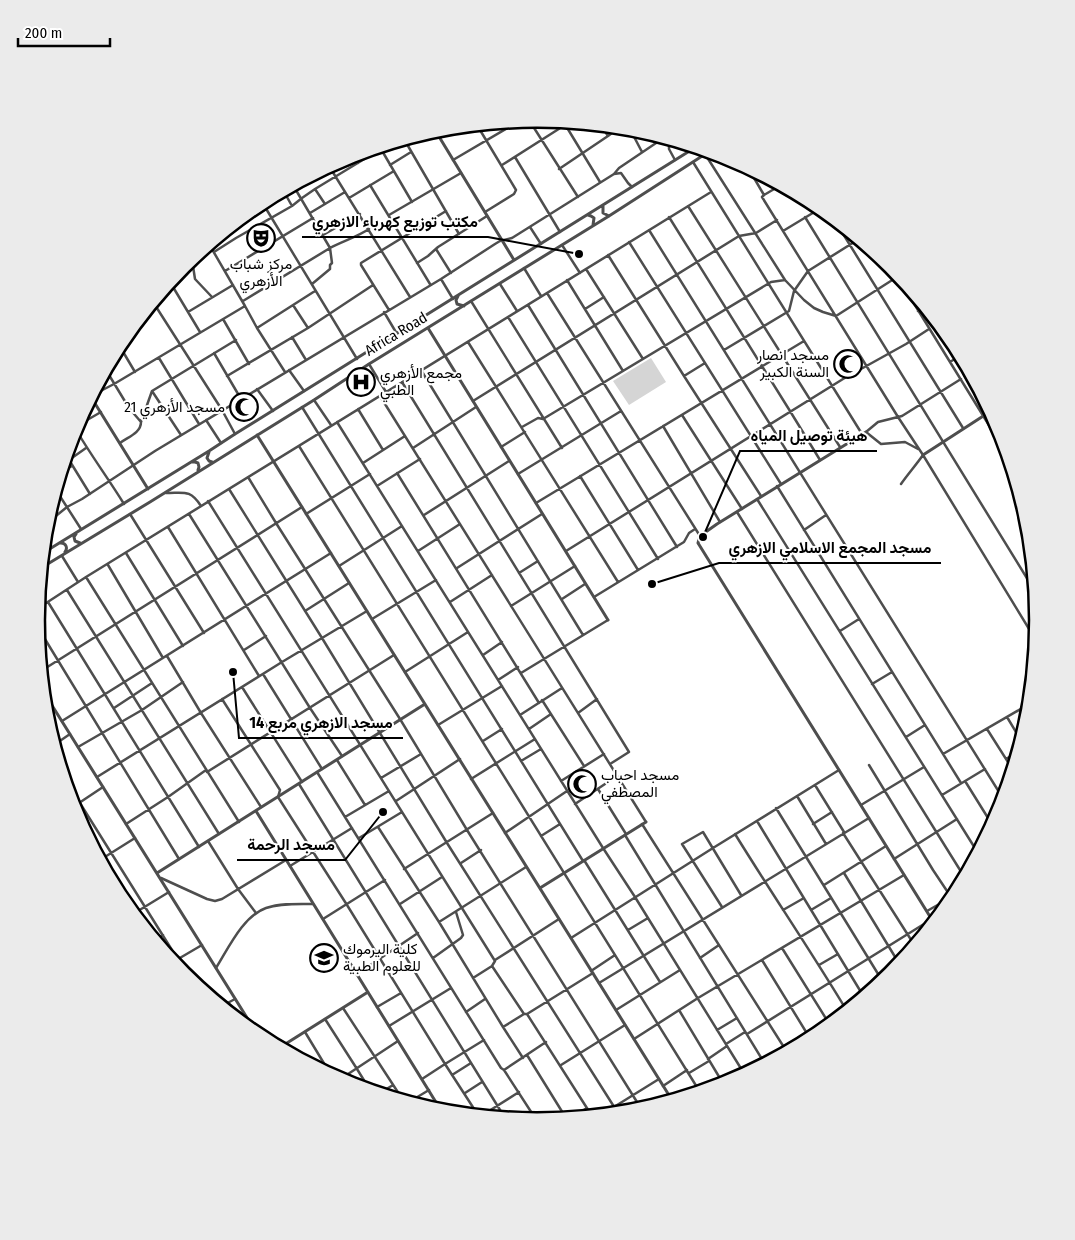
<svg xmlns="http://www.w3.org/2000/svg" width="1075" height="1240" viewBox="0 0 1075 1240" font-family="'Fira Sans Condensed',Vazirmatn,sans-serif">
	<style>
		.green { fill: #d5d5d5 }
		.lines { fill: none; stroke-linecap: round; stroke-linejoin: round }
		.minor { stroke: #4e4e4e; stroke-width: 2.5 }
		.tertiary { stroke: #4e4e4e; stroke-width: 3 }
		.labels { text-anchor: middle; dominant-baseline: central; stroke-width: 4; stroke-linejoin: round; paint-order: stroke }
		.poi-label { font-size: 15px; fill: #000; stroke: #fff; text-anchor: start }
		.street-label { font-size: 15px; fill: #000; stroke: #fff }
		.rim { fill: none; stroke: #000; stroke-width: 2.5 }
		.leader { fill: none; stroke: #000; stroke-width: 2 }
		.callout-dot { fill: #000; stroke: #fff; stroke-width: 2 }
		.callout-label { font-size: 16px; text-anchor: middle; font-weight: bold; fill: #000; stroke: #fff; stroke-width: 4; stroke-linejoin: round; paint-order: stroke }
	</style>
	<rect width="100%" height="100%" fill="#fff"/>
	<path class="green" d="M651,358L666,382L629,405L613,381Z"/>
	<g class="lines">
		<path class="minor" d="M529,120L578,197
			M563,121L600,182
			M477,125L516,190L514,194L485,212
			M601,125L608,136L620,127
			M627,128L631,131L642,152
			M436,133L444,128
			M669,138V149L675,160
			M404,139L459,234
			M381,149L412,202
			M705,154L785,280L804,300L814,308L823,312L836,316L897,277
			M352,155L358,163
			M515,157L560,232
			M453,160L521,120
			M693,162L862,434
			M390,165L411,152
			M502,165L565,125L572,122
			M329,166L410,297
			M747,166L764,195
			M559,169L608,136
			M614,174L621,173L628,183L632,187
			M773,180L777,187
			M293,185L330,248L332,263L330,265V269L312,284
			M370,185L430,284
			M781,185L764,195L762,197L898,417L923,455L1037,642
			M315,189L325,204
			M283,190L292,206
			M349,198L394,171
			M262,202L357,359
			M688,206L840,447
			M310,213L345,192
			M389,215L461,173
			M832,216L963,428
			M669,217L790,411L820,460
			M805,217L1036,593
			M530,227L541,244
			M649,230L1004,800
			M783,231L821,208
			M323,235L360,214
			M629,242L781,484
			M209,244L245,306L257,328L285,372
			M562,245L580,273
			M436,249L451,273
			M214,252L236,238L292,206L302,198L315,189L389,144
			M608,255L684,376L761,496
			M189,260L193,266L195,279L212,297
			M417,263L428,256L438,247L487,216
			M889,263L1011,461
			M524,268L541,296
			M586,269L643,359
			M225,271L313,218
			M173,278L193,266
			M441,279L453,299
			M567,280L623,371
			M170,282L200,332
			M500,284L517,311
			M547,293L700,536
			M243,301L330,248C343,241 357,237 369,229
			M471,301L562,448
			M153,302L222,410L235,434
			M293,305L308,328
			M528,305L677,547
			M585,309L604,297
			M389,310L361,265V263L446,211
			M918,311L925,306
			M188,312L233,285
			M384,312L397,334
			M508,317L658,559
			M223,319L249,364
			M257,328L315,291
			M292,337L306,360
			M468,342L618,582
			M119,345L135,372
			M724,350L789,311L794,291L808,271L859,239
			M214,353L241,399
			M159,358L199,424
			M950,362L961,355
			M369,364L386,392
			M106,370L129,408L141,422C141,433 128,437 120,443
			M289,370L304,391
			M421,370L583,635
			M227,376L308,328L373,285
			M684,376L705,363
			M402,382L629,752L610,764
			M257,389L273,411
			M152,391L181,435
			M91,396L114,384L245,306
			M380,396L646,822
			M314,400L331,425
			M473,401L739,236L756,233L777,220
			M302,407L583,861
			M358,409L383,450
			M682,415L742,509
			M206,420L221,443
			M141,422L152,391L236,340
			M337,422L603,848L635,897L745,1075
			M663,426L720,522
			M75,427L101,412
			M522,427L538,418L543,419L771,282L785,280
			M75,428C90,454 108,478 124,504
			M997,439L1003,435
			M299,446L700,1092
			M501,447L525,432
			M413,448L476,407
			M918,449L905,442L881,444L866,432L878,422L902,416L961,379
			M66,455L90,494
			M69,460L86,448
			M363,463L405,436
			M61,472L72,466
			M397,473L539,703
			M518,474L621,411
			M580,476L638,570
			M248,477L276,523L400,719L467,830L642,1110
			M901,484C908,474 916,465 923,455
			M377,486L420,459
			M777,486L961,783
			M229,489L322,638L447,843L618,1113
			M56,490L81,529
			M166,493C184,493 190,489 201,506
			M757,499L978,853
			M208,501L495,961L492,966L524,1014H527L592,1116
			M536,503L804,341
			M737,512L965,878
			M130,514L204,633
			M189,514L310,708L342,756
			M306,514L370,474
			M424,515L509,461
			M46,524L67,507L82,499L155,451L441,279L495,244L500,241L512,238L614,174L619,168L665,137
			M168,527L259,676
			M804,530L826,515
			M44,544L47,550
			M816,549L828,544
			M418,551L460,524
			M566,551L843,379L906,344L929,329
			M126,553L183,646
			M62,556L78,582
			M108,565L163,658
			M339,566L402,526
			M457,568L542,514
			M519,573L538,561
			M86,577L239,822
			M67,590L219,834
			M594,597L684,542L689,533L695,529
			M562,599L585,584
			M48,602L199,847
			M450,602L492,575
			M511,606L575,566
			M37,609L86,577L711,192
			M305,611L349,583
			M372,619L436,580
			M37,626L179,859
			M840,631L859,619
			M244,650L266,636
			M483,655L502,642
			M167,656L201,713L261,807
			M41,671L302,507
			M405,672L468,632
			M521,673L608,620
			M263,674L322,769
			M498,680L518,667
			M872,684L892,672
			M242,687L302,782
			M1027,696L1031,702
			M222,699L280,790L278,797L347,905L445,1064L478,1115
			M542,700L584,766
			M114,708L152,683
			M578,713L597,699
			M520,715L562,688
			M1007,717L1022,742
			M62,721L331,553
			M438,725L502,686
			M529,729L551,714
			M987,729L1013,770
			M906,737L925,725
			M483,741L502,729
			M54,745L70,734
			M78,747L142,710L183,682
			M943,754L1031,703
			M1006,759L1019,751
			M337,760L365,805
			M521,761L541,749
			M869,765L933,870L953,900
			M207,772L394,655
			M317,772L501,1068L504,1070L537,1121
			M63,776L192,982
			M97,777L282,662L367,611
			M381,778L421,754
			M471,779L535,739
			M561,781L604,754
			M965,781L993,826
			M299,784L505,1118
			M815,785L844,832
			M598,789L626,834
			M942,795L985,769
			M1001,795L1007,791
			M797,796L826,844
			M396,801L460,759
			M575,804L617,776
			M861,805L924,767
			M73,807L103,787
			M776,808L883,982
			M345,817L389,791
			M757,821L864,997
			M126,824L168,797L206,770
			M642,824L787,1052
			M813,824L832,812
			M378,827L439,922L503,1027L523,1058
			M505,833L567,791
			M843,833L915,946
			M735,834C772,894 811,951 847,1011
			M625,835L765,1064
			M541,836L560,824
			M359,838L402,812
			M208,841L238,889L256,913
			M894,859L957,819
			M100,860L135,838
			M584,860L660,982
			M461,863L481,850
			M290,866L352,828
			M404,869L493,813
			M844,873L900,965
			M161,878L207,899L215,901L222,899L286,860
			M824,885L886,846
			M400,904L442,877
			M722,907L682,844L703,832L741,895
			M783,910L804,898
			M811,910L831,898
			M927,911L957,894
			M133,914L169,892
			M323,919L385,880
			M439,922L526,867
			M628,930L648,918
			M571,938L713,848L839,770
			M155,940L163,935
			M782,948L830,1025
			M433,958L461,938L463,935L456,912
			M700,958L719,945
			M495,960L559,919
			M762,960L811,1040
			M173,962L202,945
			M819,965L838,954
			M216,968C228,949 243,916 266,908C281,903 298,904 313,904
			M591,971L615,955
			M357,974L418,933
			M879,974L898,961
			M473,978L492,966
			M599,983L869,818
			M222,1006L235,999
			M377,1007L401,993
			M343,1008L403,1100
			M616,1010L680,970
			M679,1010L724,1085
			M466,1012L485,999
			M527,1014L593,973
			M325,1019L357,1069L370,1090
			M389,1026L451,988
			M503,1027L524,1014
			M717,1030L737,1018
			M305,1032L331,1075
			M747,1034L932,919
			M634,1039L698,998L904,875
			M285,1044L291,1054
			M726,1044L745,1032
			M527,1055L566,1118
			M708,1059L727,1046
			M561,1065L625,1025
			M504,1070L546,1042
			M689,1073L709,1061
			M452,1075L471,1063
			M422,1079L445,1064L484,1040
			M339,1080L398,1041
			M663,1086L687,1070
			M380,1093L393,1085
			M465,1093L482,1082
			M409,1102L429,1090
			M429,1108L437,1104
			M601,1115L659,1079
			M481,1116L519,1092
			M571,1118L587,1108"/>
		<path class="tertiary" d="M435,130L514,260
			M603,206V213L609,216
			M588,215L591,216L594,218L593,225
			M458,296L456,300L457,304L464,306
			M428,328L608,620
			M91,397L148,489
			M866,432L717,524L700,536L698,543L934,923
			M257,435L672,1100
			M209,452L207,458L209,461L212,462
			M923,455L991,411
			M192,462H195L198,463L199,467L198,470
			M76,534L74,537L75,541L80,543
			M61,543C66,543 68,548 65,552
			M43,553L209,451L235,434L696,147
			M41,568L150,502L314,400L369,364L609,216L710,151
			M43,691L259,1037
			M256,811L442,1112
			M157,873L425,704
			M540,888L646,822
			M279,1048L368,992"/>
	</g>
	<defs>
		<symbol id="theatre-ring" viewBox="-11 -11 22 22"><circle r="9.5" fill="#fff" stroke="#000" stroke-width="1.5"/><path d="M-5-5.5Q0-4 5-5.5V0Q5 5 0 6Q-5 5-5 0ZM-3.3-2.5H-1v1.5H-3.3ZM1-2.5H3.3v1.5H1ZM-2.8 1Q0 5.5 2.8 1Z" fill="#000"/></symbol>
		<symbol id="mosque-ring" viewBox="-11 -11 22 22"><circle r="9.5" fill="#fff" stroke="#000" stroke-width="1.5"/><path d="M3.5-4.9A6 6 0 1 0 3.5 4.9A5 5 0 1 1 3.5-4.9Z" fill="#000"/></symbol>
		<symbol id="hospital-ring" viewBox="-11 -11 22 22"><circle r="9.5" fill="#fff" stroke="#000" stroke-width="1.5"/><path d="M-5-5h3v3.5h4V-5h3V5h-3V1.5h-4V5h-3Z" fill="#000"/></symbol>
		<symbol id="university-ring" viewBox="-11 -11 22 22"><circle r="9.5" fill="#fff" stroke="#000" stroke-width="1.5"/><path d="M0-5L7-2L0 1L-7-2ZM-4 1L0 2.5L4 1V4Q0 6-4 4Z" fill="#000"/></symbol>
	</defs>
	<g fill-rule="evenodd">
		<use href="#theatre-ring" x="245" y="222" width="32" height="32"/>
		<use href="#mosque-ring" x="832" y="348" width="32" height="32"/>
		<use href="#hospital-ring" x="345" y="366" width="32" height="32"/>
		<use href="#mosque-ring" x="228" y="391" width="32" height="32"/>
		<use href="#mosque-ring" x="566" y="768" width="32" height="32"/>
		<use href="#university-ring" x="308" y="942" width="32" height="32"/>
	</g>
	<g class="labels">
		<g class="poi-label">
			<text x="261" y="264" text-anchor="middle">مركز شباب<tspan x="261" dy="17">الأزهري</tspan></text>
			<text x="829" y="355" text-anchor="end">مسجد انصار<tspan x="829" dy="17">السنة الكبير</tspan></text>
			<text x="380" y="373">مجمع الأزهري<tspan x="380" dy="17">الطبي</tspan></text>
			<text x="225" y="407" text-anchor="end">مسجد الأزهري 21</text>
			<text x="601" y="775">مسجد احباب<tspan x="601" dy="17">المصطفي</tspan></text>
			<text x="343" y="949">كلية اليرموك<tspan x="343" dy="17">للعلوم الطبية</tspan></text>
		</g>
		<g class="street-label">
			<text transform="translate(396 334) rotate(-31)">Africa Road</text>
		</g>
	</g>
	<path d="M0 0H1075V1240H0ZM45 620a492 492 0 1 1 984 0a492 492 0 1 1-984 0Z" fill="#ebebeb" fill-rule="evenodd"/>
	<path class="rim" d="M45 620a492 492 0 1 1 984 0a492 492 0 1 1-984 0Z"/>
	<path class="leader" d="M579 254L488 237H302M703 537L740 451H877M652 584L719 563H941M233 672L239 738H403M383 812L345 860H237"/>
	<g class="callout-dot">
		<circle cx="579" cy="254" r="5"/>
		<circle cx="703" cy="537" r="5"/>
		<circle cx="652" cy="584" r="5"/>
		<circle cx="233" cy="672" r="5"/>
		<circle cx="383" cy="812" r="5"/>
	</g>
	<g class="callout-label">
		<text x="395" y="227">مكتب توزيع كهرباء الازهري</text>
		<text x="809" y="441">هيئة توصيل المياه</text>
		<text x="830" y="553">مسجد المجمع الاسلامي الازهري</text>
		<text x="321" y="728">مسجد الازهري مربع 14</text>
		<text x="291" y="850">مسجد الرحمة</text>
	</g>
	<path d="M18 38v8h92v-8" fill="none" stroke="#000000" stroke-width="2.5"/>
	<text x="25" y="38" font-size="15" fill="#000000" stroke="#ffffff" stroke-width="4" paint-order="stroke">200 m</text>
</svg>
